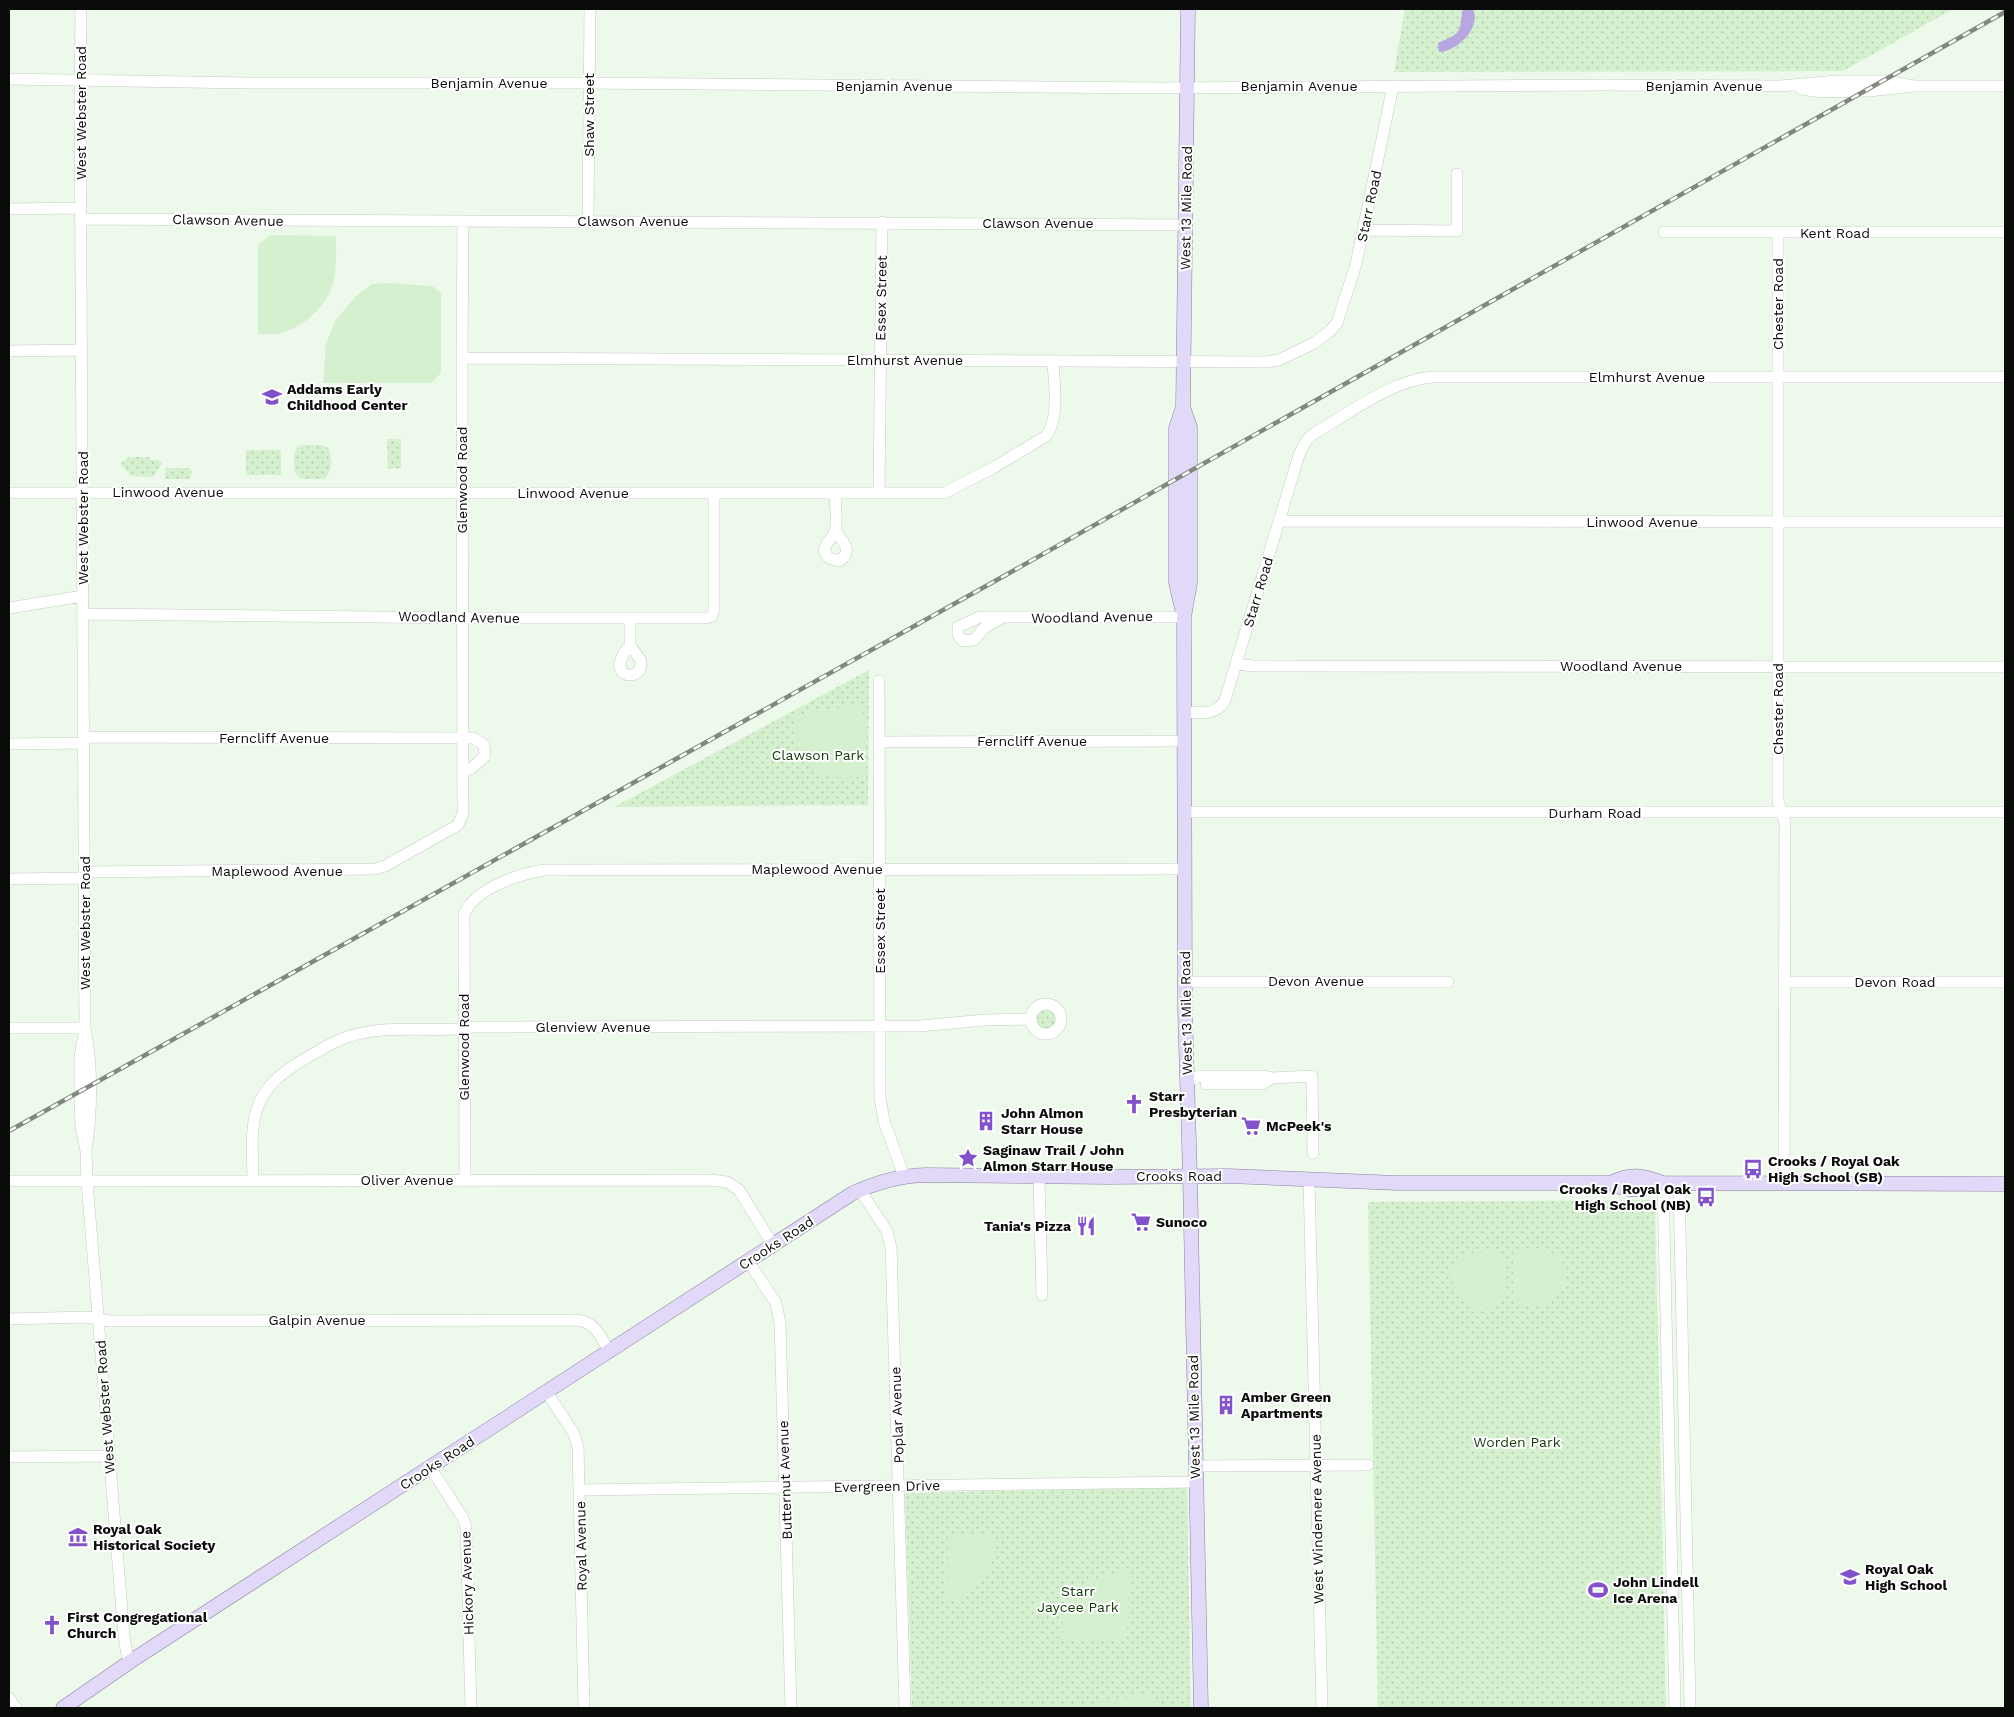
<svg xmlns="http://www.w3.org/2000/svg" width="2014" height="1717" viewBox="0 0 2014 1717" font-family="'Work Sans',sans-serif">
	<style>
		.grass { fill: url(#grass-dots) }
		.pitch { fill: #d5f0cf }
		.water { fill: #b7a6df }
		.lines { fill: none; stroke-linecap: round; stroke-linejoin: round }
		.minor-casing { stroke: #c2cec0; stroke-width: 12 }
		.major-casing { stroke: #8a80a2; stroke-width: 15 }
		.minor { stroke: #fff; stroke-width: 11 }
		.major { stroke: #e2d9f9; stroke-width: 14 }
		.rail-casing { stroke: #80887f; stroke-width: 4.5 }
		.rail { stroke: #fff; stroke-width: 2.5; stroke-dasharray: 8; stroke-linecap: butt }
		.labels { text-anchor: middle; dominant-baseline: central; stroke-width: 4; stroke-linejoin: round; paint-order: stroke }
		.street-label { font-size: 14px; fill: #090c08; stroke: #fff }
		.poi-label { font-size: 14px; font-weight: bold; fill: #090c08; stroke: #fff; text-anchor: start }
		.park-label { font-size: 14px; fill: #123b09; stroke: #fff }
	</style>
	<defs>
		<pattern id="grass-dots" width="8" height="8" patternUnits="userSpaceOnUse" patternTransform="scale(1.25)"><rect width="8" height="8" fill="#d5f0cf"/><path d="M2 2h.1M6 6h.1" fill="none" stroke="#b6cdb0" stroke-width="1.8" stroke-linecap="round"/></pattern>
	</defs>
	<rect width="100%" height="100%" fill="#edf9eb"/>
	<path class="grass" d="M1405,9H1953L1843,71L1394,72Z
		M387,439H401V468L388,469Z
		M302,445H322L328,448C333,457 332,472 325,479H301L295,473C294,463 291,449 302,445Z
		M246,450H281V475H246Z
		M129,457H149L152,460H159L162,463L153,477L131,476L120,464Z
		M165,468H190L192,472L189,479H165Z
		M869,670L868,805L614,807Z
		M1037 1019a10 10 0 1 1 20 0a10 10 0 1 1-20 0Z
		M1649,1200L1654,1202L1655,1207L1666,1708H1378L1368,1202Z
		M1187,1487L1191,1708H912L905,1493Z"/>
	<path class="pitch" d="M270,235L336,236C336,250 337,265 334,279C330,304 303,329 277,334C271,335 264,334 258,334V245Z
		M386,283L432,286L441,293V373L431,383H323L326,344L335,321L356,296L372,284Z
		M862,703L866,776C856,778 842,779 831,776C803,769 790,743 794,716Z
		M1538,1249C1549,1251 1555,1252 1561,1261C1582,1290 1530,1325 1513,1295V1250Z
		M1492,1251L1505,1260L1506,1295C1468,1338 1434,1269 1461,1256C1470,1252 1483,1252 1492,1251Z
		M948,1536H995C994,1570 983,1593 947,1602Z
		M1129,1570L1127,1639H1062C1062,1630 1062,1619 1065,1611C1074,1583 1104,1575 1129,1570Z
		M1153,1695L1154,1708H1101L1100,1700Z"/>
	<path class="water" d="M1463,9H1473C1482,27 1457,52 1439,52L1438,43C1464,32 1458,33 1463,9Z"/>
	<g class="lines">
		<defs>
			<path id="minor" d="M81,9L80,93L85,1028C93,1069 92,1109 86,1151
				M9,79L247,83H578L1160,88L1604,85L1780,86L1838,81H1886L1914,86
				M1801,89L1822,92L1869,91L1914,86H2005
				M9,209L81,208
				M81,219L1185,225
				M588,221L590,9
				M1364,230L1457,231V174
				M1664,232H2005
				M1778,233V801L1785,823L1784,1184
				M9,351L82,350
				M462,358L1265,362L1279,360L1314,343L1330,331L1337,323L1356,264L1393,86
				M9,493H944L993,468L1046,436C1060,417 1054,384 1053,361
				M879,493L882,222
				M835,494C835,503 838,522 835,531C832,541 817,547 829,558L839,561C854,552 843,541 835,531
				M1279,521L2005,522
				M9,608L83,596
				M83,614L474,618H707L712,616L714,610V493
				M630,618V645L623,655L619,665L622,672C629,677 634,676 640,670L641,661L630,645
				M1001,618L984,628L974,640L963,641L958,635V627L980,617H1184
				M1236,664L1254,666L2005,667
				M879,681L880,1097L884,1121L904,1176
				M1184,712C1199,713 1217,716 1225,700L1299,455L1306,441L1313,434C1348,414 1392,380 1432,377H2005
				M84,737L473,738L484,745L485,756L472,768L463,772
				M880,742L1184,741
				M9,744L84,743
				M1184,812H2005
				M85,872L375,869L385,866L458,825L463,813L462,358L463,221
				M9,879L85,878
				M1184,982H1448
				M1785,982H2005
				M1031 1019a15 15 0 1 1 30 0a15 15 0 1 1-30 0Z
				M9,1028H85
				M84,1035L80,1057V1099L81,1125L86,1151L87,1181L124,1636L127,1655L131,1661
				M1187,1081L1200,1076H1263L1272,1078L1312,1076L1313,1153
				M1206,1084H1263L1272,1078
				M1039,1177L1042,1295
				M253,1180C253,1158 250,1134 256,1112C264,1086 281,1073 303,1060C317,1052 332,1042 347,1037C382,1025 417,1031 453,1029C461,1029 468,1027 476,1027L920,1026L985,1020L1030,1019
				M465,1180L464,914C476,888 517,875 543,870L1185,869
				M1309,1180L1322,1708
				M9,1181L711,1180L727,1182L739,1190L773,1245
				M1663,1183L1675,1708
				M1679,1183L1690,1708
				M860,1190L887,1231L891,1247L905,1708
				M748,1261L776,1303L780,1323L791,1708
				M9,1319L86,1317L110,1321L576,1320C595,1321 601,1337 609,1351
				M547,1392L574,1434L578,1447L584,1708
				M9,1457L108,1456
				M1196,1466L1368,1465
				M430,1467L463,1518L466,1527L471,1708
				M579,1490L1195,1482
				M9,1698L16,1708"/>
			<path id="major" d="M1183,407L1190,427V583L1184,617L1185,1010L1190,1176L1201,1708
				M1182,609L1176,583V428L1183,407L1188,9
				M1610,1183C1631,1173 1642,1175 1663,1183
				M63,1708L131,1661L853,1193C878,1182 899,1176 926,1175L1108,1177L1228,1176L1397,1183H1610C1631,1193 1642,1190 1663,1183L2005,1184"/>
		</defs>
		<use href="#minor" class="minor-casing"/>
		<use href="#major" class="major-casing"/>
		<use href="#minor" class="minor"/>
		<use href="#major" class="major"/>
		<defs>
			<path id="rail" d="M9,1131L1004,576L2005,12"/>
		</defs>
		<use href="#rail" class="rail-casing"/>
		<use href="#rail" class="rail"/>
	</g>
	<defs>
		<symbol id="school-bare" viewBox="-9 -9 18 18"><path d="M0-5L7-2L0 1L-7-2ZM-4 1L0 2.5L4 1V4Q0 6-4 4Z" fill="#8152cb" stroke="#fff" stroke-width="2.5" paint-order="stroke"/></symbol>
		<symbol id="church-bare" viewBox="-9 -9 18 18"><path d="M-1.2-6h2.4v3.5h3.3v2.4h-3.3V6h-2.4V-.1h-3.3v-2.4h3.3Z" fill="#8152cb" stroke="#fff" stroke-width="2.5" paint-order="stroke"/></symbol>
		<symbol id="building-bare" viewBox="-9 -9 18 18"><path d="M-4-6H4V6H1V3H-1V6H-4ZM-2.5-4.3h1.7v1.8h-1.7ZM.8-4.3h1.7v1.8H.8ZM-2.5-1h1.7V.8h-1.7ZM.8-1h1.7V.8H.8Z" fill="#8152cb" stroke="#fff" stroke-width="2.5" paint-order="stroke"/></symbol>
		<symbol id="supermarket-bare" viewBox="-9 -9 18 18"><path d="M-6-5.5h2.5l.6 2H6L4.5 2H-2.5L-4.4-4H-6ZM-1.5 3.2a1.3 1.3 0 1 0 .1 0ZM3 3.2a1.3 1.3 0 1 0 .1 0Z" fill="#8152cb" stroke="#fff" stroke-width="2.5" paint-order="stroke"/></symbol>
		<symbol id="sight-bare" viewBox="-9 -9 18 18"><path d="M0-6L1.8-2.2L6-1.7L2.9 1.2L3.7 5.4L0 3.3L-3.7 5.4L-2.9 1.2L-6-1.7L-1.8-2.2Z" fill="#8152cb" stroke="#fff" stroke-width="2.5" paint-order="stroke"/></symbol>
		<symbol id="bus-bare" viewBox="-9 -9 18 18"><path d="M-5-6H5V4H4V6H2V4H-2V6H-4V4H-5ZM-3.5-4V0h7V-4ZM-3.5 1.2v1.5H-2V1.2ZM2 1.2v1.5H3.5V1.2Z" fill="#8152cb" stroke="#fff" stroke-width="2.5" paint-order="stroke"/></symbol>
		<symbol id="restaurant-bare" viewBox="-9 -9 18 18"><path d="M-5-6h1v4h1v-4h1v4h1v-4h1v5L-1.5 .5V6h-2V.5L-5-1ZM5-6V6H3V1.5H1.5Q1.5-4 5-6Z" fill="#8152cb" stroke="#fff" stroke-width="2.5" paint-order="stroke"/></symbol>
		<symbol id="museum-bare" viewBox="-9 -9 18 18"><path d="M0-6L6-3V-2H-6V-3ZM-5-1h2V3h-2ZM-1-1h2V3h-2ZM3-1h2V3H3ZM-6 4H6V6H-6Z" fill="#8152cb" stroke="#fff" stroke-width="2.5" paint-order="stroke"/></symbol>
		<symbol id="stadium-bare" viewBox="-9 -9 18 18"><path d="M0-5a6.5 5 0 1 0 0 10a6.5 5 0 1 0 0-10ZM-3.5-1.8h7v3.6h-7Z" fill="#8152cb" stroke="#fff" stroke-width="2.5" paint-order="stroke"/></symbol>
	</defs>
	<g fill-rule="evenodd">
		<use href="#school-bare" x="258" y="383" width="28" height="28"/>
		<use href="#church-bare" x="1120" y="1090" width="28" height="28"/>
		<use href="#building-bare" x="972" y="1107" width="28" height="28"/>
		<use href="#supermarket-bare" x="1237" y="1112" width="28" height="28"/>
		<use href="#sight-bare" x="954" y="1144" width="28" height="28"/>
		<use href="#bus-bare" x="1739" y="1155" width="28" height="28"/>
		<use href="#bus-bare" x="1692" y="1183" width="28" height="28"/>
		<use href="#supermarket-bare" x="1127" y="1208" width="28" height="28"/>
		<use href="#restaurant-bare" x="1072" y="1212" width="28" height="28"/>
		<use href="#building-bare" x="1212" y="1391" width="28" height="28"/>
		<use href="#museum-bare" x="64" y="1523" width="28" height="28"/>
		<use href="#school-bare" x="1836" y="1563" width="28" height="28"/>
		<use href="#stadium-bare" x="1584" y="1576" width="28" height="28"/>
		<use href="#church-bare" x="38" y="1611" width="28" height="28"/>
	</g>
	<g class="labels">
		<g class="street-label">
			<text x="489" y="83">Benjamin Avenue</text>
			<text x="894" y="86">Benjamin Avenue</text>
			<text x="1299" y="86">Benjamin Avenue</text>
			<text x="1704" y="86">Benjamin Avenue</text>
			<text transform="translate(81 113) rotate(-90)">West Webster Road</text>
			<text transform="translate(589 115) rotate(-90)">Shaw Street</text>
			<text transform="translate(1369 206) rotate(-78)">Starr Road</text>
			<text transform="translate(1186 208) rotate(-89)">West 13 Mile Road</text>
			<text transform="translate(228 220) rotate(1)">Clawson Avenue</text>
			<text x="633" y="221">Clawson Avenue</text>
			<text x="1038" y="223">Clawson Avenue</text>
			<text x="1835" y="233">Kent Road</text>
			<text transform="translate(881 298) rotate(-89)">Essex Street</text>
			<text transform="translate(1778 304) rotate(-90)">Chester Road</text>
			<text x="905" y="360">Elmhurst Avenue</text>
			<text x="1647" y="377">Elmhurst Avenue</text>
			<text transform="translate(462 480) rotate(-90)">Glenwood Road</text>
			<text x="168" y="492">Linwood Avenue</text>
			<text x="573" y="493">Linwood Avenue</text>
			<text transform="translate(83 518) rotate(-90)">West Webster Road</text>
			<text x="1642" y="522">Linwood Avenue</text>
			<text transform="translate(1258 592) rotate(-73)">Starr Road</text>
			<text transform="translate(459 617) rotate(1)">Woodland Avenue</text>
			<text transform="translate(1092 617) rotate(-1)">Woodland Avenue</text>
			<text x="1621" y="666">Woodland Avenue</text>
			<text transform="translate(1778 709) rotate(-90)">Chester Road</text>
			<text x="274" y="738">Ferncliff Avenue</text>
			<text x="1032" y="741">Ferncliff Avenue</text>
			<text x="1595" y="813">Durham Road</text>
			<text x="817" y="869">Maplewood Avenue</text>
			<text x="277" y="871">Maplewood Avenue</text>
			<text transform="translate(85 923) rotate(-90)">West Webster Road</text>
			<text transform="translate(880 931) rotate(-90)">Essex Street</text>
			<text x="1316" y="981">Devon Avenue</text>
			<text x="1895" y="982">Devon Road</text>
			<text transform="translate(1186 1013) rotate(-91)">West 13 Mile Road</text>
			<text x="593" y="1027">Glenview Avenue</text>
			<text transform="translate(464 1047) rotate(-90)">Glenwood Road</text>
			<text x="1179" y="1176">Crooks Road</text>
			<text x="407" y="1180">Oliver Avenue</text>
			<text transform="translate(776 1243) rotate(-33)">Crooks Road</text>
			<text x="317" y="1320">Galpin Avenue</text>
			<text transform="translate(105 1407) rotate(-94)">West Webster Road</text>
			<text transform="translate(897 1415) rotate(-92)">Poplar Avenue</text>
			<text transform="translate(1194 1417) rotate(-91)">West 13 Mile Road</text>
			<text transform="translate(437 1463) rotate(-33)">Crooks Road</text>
			<text transform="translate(785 1480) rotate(-92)">Butternut Avenue</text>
			<text transform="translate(887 1486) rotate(-1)">Evergreen Drive</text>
			<text transform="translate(1317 1519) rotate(-91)">West Windemere Avenue</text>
			<text transform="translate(581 1546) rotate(-91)">Royal Avenue</text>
			<text transform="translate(467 1583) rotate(-92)">Hickory Avenue</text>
		</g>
		<g class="poi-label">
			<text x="287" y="389">Addams Early<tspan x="287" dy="16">Childhood Center</tspan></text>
			<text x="1149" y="1096">Starr<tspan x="1149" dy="16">Presbyterian</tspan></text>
			<text x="1001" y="1113">John Almon<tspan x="1001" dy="16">Starr House</tspan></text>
			<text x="1266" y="1126">McPeek's</text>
			<text x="983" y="1150">Saginaw Trail / John<tspan x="983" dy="16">Almon Starr House</tspan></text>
			<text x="1768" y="1161">Crooks / Royal Oak<tspan x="1768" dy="16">High School (SB)</tspan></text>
			<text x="1691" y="1189" text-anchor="end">Crooks / Royal Oak<tspan x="1691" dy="16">High School (NB)</tspan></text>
			<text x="1156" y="1222">Sunoco</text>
			<text x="1071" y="1226" text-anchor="end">Tania's Pizza</text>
			<text x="1241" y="1397">Amber Green<tspan x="1241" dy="16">Apartments</tspan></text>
			<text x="93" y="1529">Royal Oak<tspan x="93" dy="16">Historical Society</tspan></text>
			<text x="1865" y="1569">Royal Oak<tspan x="1865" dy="16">High School</tspan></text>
			<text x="1613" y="1582">John Lindell<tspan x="1613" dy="16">Ice Arena</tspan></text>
			<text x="67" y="1617">First Congregational<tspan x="67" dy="16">Church</tspan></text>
		</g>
		<g class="park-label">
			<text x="818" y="755">Clawson Park</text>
			<text x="1517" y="1442">Worden Park</text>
			<text x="1078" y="1591">Starr<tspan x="1078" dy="16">Jaycee Park</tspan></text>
		</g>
	</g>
	<rect width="2014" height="1717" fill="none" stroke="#090c08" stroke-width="20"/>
</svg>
